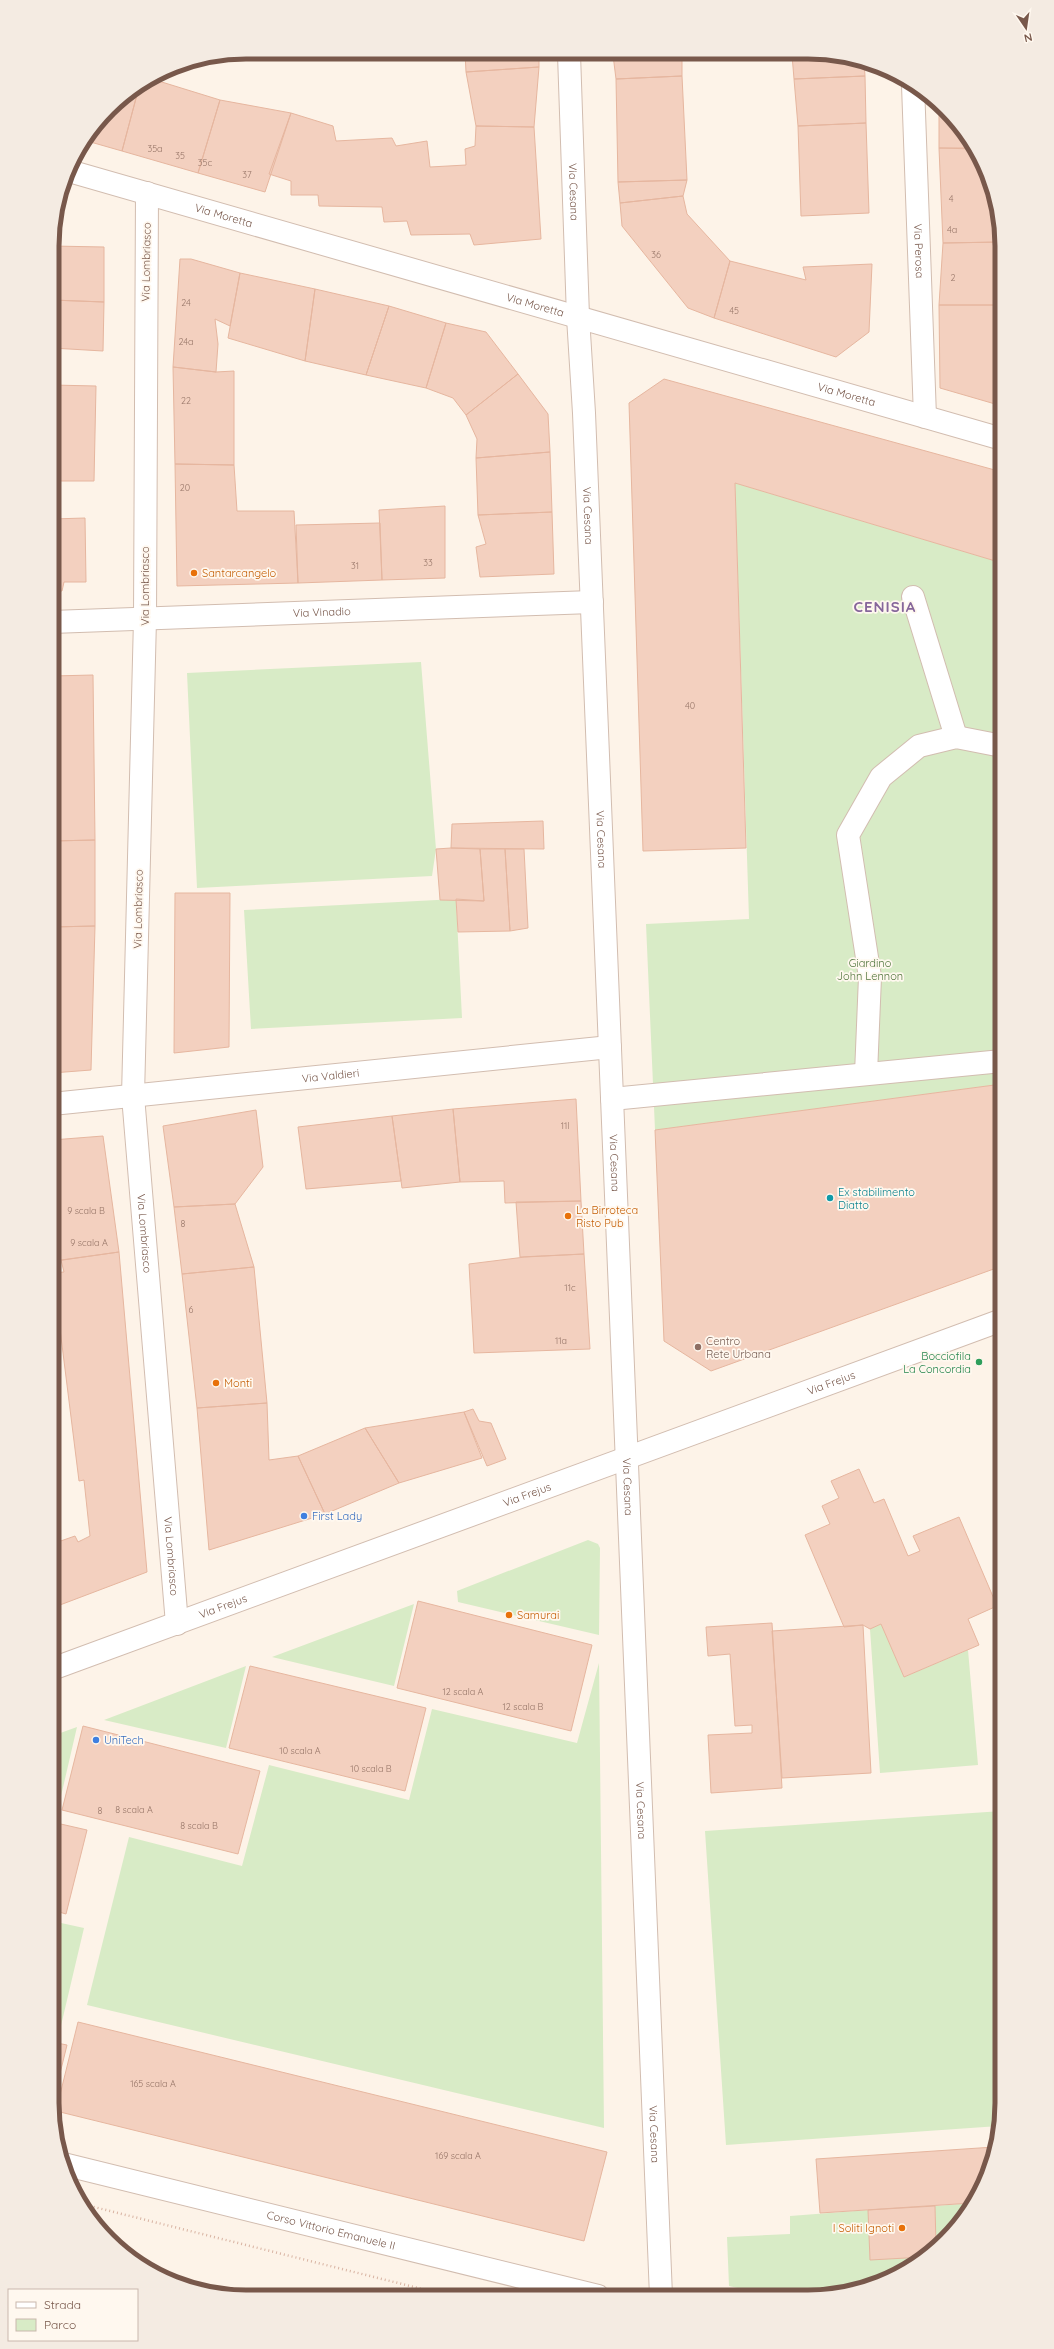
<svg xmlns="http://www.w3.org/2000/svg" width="1054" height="2349" viewBox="0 0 1054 2349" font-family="Quicksand,sans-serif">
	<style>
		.green { fill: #d8ebc6 }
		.building { fill: #f3d0bf; stroke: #e6b69f }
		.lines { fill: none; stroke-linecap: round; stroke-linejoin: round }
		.minor-casing { stroke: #d2bdb0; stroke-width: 24 }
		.path { stroke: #d8b3a2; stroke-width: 2.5; stroke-dasharray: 1 3; stroke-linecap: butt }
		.minor { stroke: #fff; stroke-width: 22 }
		.food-dot { fill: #e8710a; stroke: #fff8ef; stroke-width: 1.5 }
		.culture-dot { fill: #0f9aa8; stroke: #fff8ef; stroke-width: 1.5 }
		.education-dot { fill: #8d6e63; stroke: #fff8ef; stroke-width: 1.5 }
		.leisure-dot { fill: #2e9e5b; stroke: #fff8ef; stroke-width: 1.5 }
		.shop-dot { fill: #3f7fe0; stroke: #fff8ef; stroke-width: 1.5 }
		.labels { text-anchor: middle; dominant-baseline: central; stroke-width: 3.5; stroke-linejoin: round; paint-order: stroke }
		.number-label { font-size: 9px; fill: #977668 }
		.street-label { font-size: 11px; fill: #78584b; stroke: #fff8ef }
		.food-label { font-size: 11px; fill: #c56008; stroke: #fff8ef; text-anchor: start }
		.park-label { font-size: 11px; fill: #547840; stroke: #fff8ef }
		.culture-label { font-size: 11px; fill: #0d838f; stroke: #fff8ef; text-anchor: start }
		.education-label { font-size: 11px; fill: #785e54; stroke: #fff8ef; text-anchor: start }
		.leisure-label { font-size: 11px; fill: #27864d; stroke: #fff8ef; text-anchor: end }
		.shop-label { font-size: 11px; fill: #366cbe; stroke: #fff8ef; text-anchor: start }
		.district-label { font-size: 15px; font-weight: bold; letter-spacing: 1px; fill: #86679b; stroke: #fff8ef }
		.rim { fill: none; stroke: #78584b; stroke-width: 5 }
	</style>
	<rect width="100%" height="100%" fill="#fdf3e8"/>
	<path class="green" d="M735,483L1002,563V1084L655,1130L646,924L749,919Z
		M421,662L436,849L432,876L197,888L187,673Z
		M456,899L462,1018L251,1029L244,910Z
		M588,1540L598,1544L600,1548L599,1635L458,1602L457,1591Z
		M414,1604L394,1686L272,1657Z
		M881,1624L904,1677L968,1650L978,1765L880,1773L870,1629Z
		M599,1663L604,2128L87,2005L129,1837L242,1866L269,1765L409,1800L432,1709L577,1743Z
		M246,1666L226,1748L104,1720Z
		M77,1727L58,1809L52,1807V1736Z
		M1002,1811V2115L999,2126L726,2145L705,1831Z
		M52,1921L84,1928L59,2034L52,2033Z
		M972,2203L962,2221L936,2245L935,2206Z
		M868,2210L870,2259L924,2257L915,2264L858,2290L808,2297H777L729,2286L727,2237L790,2234V2216Z"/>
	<path class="building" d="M465,53L539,54V67L466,72Z
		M625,54L682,55V76L616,79L613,55Z
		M792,55L845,56L864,62L865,76L794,79Z
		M539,67L534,127L476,126L466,72Z
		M682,76L687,180L618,182L616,79Z
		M865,76L866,123L798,126L794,79Z
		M152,79L220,100L198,173L122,151L139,87Z
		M139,87L122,151L87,141L118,100Z
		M220,100L291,113L265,192L198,173Z
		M939,104L975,148H939Z
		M291,113L333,126L336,141L392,138L396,146L427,141L430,167L466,165L465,149L475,146L476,126L534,127L541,239L474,245L470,234L411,235L407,221L384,222L382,207L319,206L318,195H291V181L269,174Z
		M866,123L869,213L801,216L798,126Z
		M939,148L976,149L995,196L1001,242L943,243Z
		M687,180L683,196L620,203L618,182Z
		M683,196L687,214L730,261L714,318L688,308L622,226L620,203Z
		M1001,242L1002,305H939L943,243Z
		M52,246L104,247V302L52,300Z
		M180,259H191L240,273L230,326L215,319L218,344L216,372L173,367Z
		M730,261L806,280L803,267L872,264L869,332L836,357L714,318Z
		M240,273L315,289L305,361L228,338Z
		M315,289L389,306L366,375L305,361Z
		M52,300L104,302L103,351L52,348Z
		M939,305H1002V406L940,388Z
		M389,306L446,323L426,388L366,375Z
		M446,323L486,332L518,374L466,415L453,398L426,388Z
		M173,367L216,372L234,371V465L175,464Z
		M518,374L548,414L550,452L476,458L477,439L466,415Z
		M664,379L1002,472V563L735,483L746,848L643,851L629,403Z
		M52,385L96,386L94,481H52Z
		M550,452L552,512L478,515L476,458Z
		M175,464L234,465L237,511H294L298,583L177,586Z
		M445,506V578L382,580L379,510Z
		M552,512L554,574L480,577L476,547L486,544L478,515Z
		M85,518L86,582H64L62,591H52V519Z
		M380,523L382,580L298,583L296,525Z
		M93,675L95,840L52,841V676Z
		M543,821L544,849L451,848L452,824Z
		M95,840V926L52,927V841Z
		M451,848L480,849L484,901L440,900L436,849Z
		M480,849H505L510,931L458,932L456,899L484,901Z
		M505,849H524L528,928L510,931Z
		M175,893H230L229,1047L174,1053Z
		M95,926L91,1070L52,1073V927Z
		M1002,1084V1266L711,1371L664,1341L655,1130Z
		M576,1099L581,1201L505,1203L504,1181L460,1182L453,1109Z
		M453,1109L460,1182L402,1188L392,1116Z
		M256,1110L263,1167L235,1204L174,1207L163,1126Z
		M392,1116L401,1181L306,1189L298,1127Z
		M103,1136L119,1252L56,1261L52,1216V1140Z
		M581,1201L584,1254L520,1257L516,1202Z
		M235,1204L254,1267L182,1274L174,1207Z
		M119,1252L147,1572L52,1608V1544L75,1536L78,1542L90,1536L84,1480L79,1481L53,1273L64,1272L61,1260Z
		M584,1254L590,1349L474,1353L469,1264L525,1257Z
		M254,1267L267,1403L197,1408L182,1274Z
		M267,1403L269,1460L298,1456L325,1514L209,1550L197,1408Z
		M473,1409L479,1421L491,1423L506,1459L487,1466L464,1412Z
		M464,1412L482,1458L399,1483L365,1428Z
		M365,1428L399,1483L325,1514L298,1456Z
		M859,1469L874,1503L884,1499L908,1556L920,1551L913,1536L959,1517L997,1606L968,1619L979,1645L904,1677L881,1624L870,1629L863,1625L844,1627L805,1535L830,1524L822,1506L839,1498L831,1481Z
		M418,1601L592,1645L571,1731L397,1688Z
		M772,1623L782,1788L711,1793L708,1735L752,1733V1725L735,1726L730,1654L708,1656L706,1627Z
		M863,1625L871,1773L782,1778L772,1631Z
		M250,1666L426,1708L405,1791L229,1748Z
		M83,1726L260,1771L238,1854L62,1810Z
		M52,1822L87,1830L66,1914L52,1910Z
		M78,2022L607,2152L584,2241L56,2111Z
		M52,2042L67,2045L52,2106Z
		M994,2147L987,2177L972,2203L820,2213L816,2159Z
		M935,2206L936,2245L924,2257L870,2260L868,2210Z"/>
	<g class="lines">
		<defs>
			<g id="minor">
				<path id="s1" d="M569,54L578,317L584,413L661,2296"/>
				<path id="s2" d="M913,85L925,417"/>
				<path id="s3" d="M69,171L1002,439"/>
				<path id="s4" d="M147,193L145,619L133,1096L177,1624"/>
				<path d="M913,597L956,737"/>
				<path id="s5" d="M52,622L592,602"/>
				<path d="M866,1074L870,977L848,835L881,777L919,746L956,737L1002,746"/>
				<path d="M612,1099L1002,1061"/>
				<path id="s6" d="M52,1104L610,1047"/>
				<path id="s7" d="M52,1669L1002,1320"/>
				<path id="s8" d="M63,2164L598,2296"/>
			</g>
		</defs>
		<use href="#minor" class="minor-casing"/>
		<path class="path" d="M82,2204L446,2295"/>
		<use href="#minor" class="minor"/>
	</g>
	<g class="food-dot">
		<circle cx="194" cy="573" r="4"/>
		<circle cx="568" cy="1216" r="4"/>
		<circle cx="216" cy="1383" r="4"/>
		<circle cx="509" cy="1615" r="4"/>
		<circle cx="902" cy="2228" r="4"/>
	</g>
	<circle class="culture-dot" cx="830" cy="1198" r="4"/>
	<circle class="education-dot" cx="698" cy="1347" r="4"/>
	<circle class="leisure-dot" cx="979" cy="1362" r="4"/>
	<g class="shop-dot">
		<circle cx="304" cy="1516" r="4"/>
		<circle cx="96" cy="1740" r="4"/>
	</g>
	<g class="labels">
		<g class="number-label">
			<text x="155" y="148">35a</text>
			<text x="180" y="155">35</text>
			<text x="205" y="162">35c</text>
			<text x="247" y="174">37</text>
			<text x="951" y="198">4</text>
			<text x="952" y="229">4a</text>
			<text x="656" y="254">36</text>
			<text x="953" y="277">2</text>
			<text x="186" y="302">24</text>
			<text x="734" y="310">45</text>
			<text x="186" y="341">24a</text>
			<text x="186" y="400">22</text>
			<text x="185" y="487">20</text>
			<text x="428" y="562">33</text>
			<text x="355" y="565">31</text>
			<text x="690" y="705">40</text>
			<text x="565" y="1125">11l</text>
			<text x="86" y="1210">9 scala B</text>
			<text x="183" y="1223">8</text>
			<text x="89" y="1242">9 scala A</text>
			<text x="570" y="1287">11c</text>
			<text x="191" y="1309">6</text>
			<text x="561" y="1340">11a</text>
			<text x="463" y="1691">12 scala A</text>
			<text x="523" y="1706">12 scala B</text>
			<text x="300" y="1750">10 scala A</text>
			<text x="371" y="1768">10 scala B</text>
			<text x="134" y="1809">8 scala A</text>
			<text x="100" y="1810">8</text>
			<text x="199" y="1825">8 scala B</text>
			<text x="153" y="2083">165 scala A</text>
			<text x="458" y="2155">169 scala A</text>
		</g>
		<g class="street-label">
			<text stroke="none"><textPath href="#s1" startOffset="138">Via Cesana</textPath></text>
			<text stroke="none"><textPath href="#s3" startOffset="161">Via Moretta</textPath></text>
			<text stroke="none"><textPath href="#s2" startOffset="166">Via Perosa</textPath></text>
			<text transform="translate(146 262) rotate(-89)">Via Lombriasco</text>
			<text stroke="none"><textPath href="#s3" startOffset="485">Via Moretta</textPath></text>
			<text stroke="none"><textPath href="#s3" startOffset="809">Via Moretta</textPath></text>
			<text stroke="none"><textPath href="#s1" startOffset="462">Via Cesana</textPath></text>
			<text transform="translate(145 586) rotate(-90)">Via Lombriasco</text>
			<text stroke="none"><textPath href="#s5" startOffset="270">Via Vinadio</textPath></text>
			<text stroke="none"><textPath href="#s1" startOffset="786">Via Cesana</textPath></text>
			<text transform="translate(138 909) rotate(-89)">Via Lombriasco</text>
			<text stroke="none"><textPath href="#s6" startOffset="280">Via Valdieri</textPath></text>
			<text stroke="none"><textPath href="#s1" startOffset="1110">Via Cesana</textPath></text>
			<text stroke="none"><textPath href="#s4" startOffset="1041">Via Lombriasco</textPath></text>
			<text stroke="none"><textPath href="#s7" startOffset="830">Via Frejus</textPath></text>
			<text stroke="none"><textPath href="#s1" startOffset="1434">Via Cesana</textPath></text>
			<text stroke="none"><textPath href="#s7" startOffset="506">Via Frejus</textPath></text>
			<text stroke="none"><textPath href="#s4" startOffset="1365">Via Lombriasco</textPath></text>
			<text stroke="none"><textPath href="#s7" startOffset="182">Via Frejus</textPath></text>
			<text stroke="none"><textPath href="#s1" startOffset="1758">Via Cesana</textPath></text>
			<text stroke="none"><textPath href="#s1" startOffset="2082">Via Cesana</textPath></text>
			<text stroke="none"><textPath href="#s8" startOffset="276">Corso Vittorio Emanuele II</textPath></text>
		</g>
		<g class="food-label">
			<text x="202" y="573">Santarcangelo</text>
			<text x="576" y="1210">La Birroteca<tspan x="576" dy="13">Risto Pub</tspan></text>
			<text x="224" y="1383">Monti</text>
			<text x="517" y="1615">Samurai</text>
			<text x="894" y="2228" text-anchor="end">I Soliti Ignoti</text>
		</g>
		<g class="park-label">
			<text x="870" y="963">Giardino<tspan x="870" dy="13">John Lennon</tspan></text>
		</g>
		<g class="culture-label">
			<text x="838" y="1192">Ex stabilimento<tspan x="838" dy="13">Diatto</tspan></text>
		</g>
		<g class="education-label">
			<text x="706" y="1341">Centro<tspan x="706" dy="13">Rete Urbana</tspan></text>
		</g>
		<g class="leisure-label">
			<text x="971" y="1356">Bocciofila<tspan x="971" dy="13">La Concordia</tspan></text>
		</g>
		<g class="shop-label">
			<text x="312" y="1516">First Lady</text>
			<text x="104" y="1740">UniTech</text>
		</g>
		<g class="district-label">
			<text x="885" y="606">CENISIA</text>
		</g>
	</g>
	<path d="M0 0H1054V2349H0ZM246 59H808A187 187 0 0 1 995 246V2103A187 187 0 0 1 808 2290H246A187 187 0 0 1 59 2103V246A187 187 0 0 1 246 59Z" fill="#f4ebe2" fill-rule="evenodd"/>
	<path class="rim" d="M246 59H808A187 187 0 0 1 995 246V2103A187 187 0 0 1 808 2290H246A187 187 0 0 1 59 2103V246A187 187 0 0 1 246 59Z"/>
	<rect x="8" y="2289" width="130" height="52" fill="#fff8ef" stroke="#c9b8ad"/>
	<rect x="16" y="2302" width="20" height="6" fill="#ffffff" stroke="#c9b8ad"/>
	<text x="44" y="2309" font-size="12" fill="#78584b">Strada</text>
	<rect x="16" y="2319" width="20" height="12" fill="#d8ebc6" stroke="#c9b8ad"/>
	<text x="44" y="2329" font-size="12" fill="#78584b">Parco</text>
	<g transform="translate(1026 28) rotate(167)" stroke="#fff8ef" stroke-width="3" paint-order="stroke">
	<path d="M0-3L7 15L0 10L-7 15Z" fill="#78584b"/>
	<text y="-6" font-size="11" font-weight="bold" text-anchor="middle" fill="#78584b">N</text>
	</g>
</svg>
